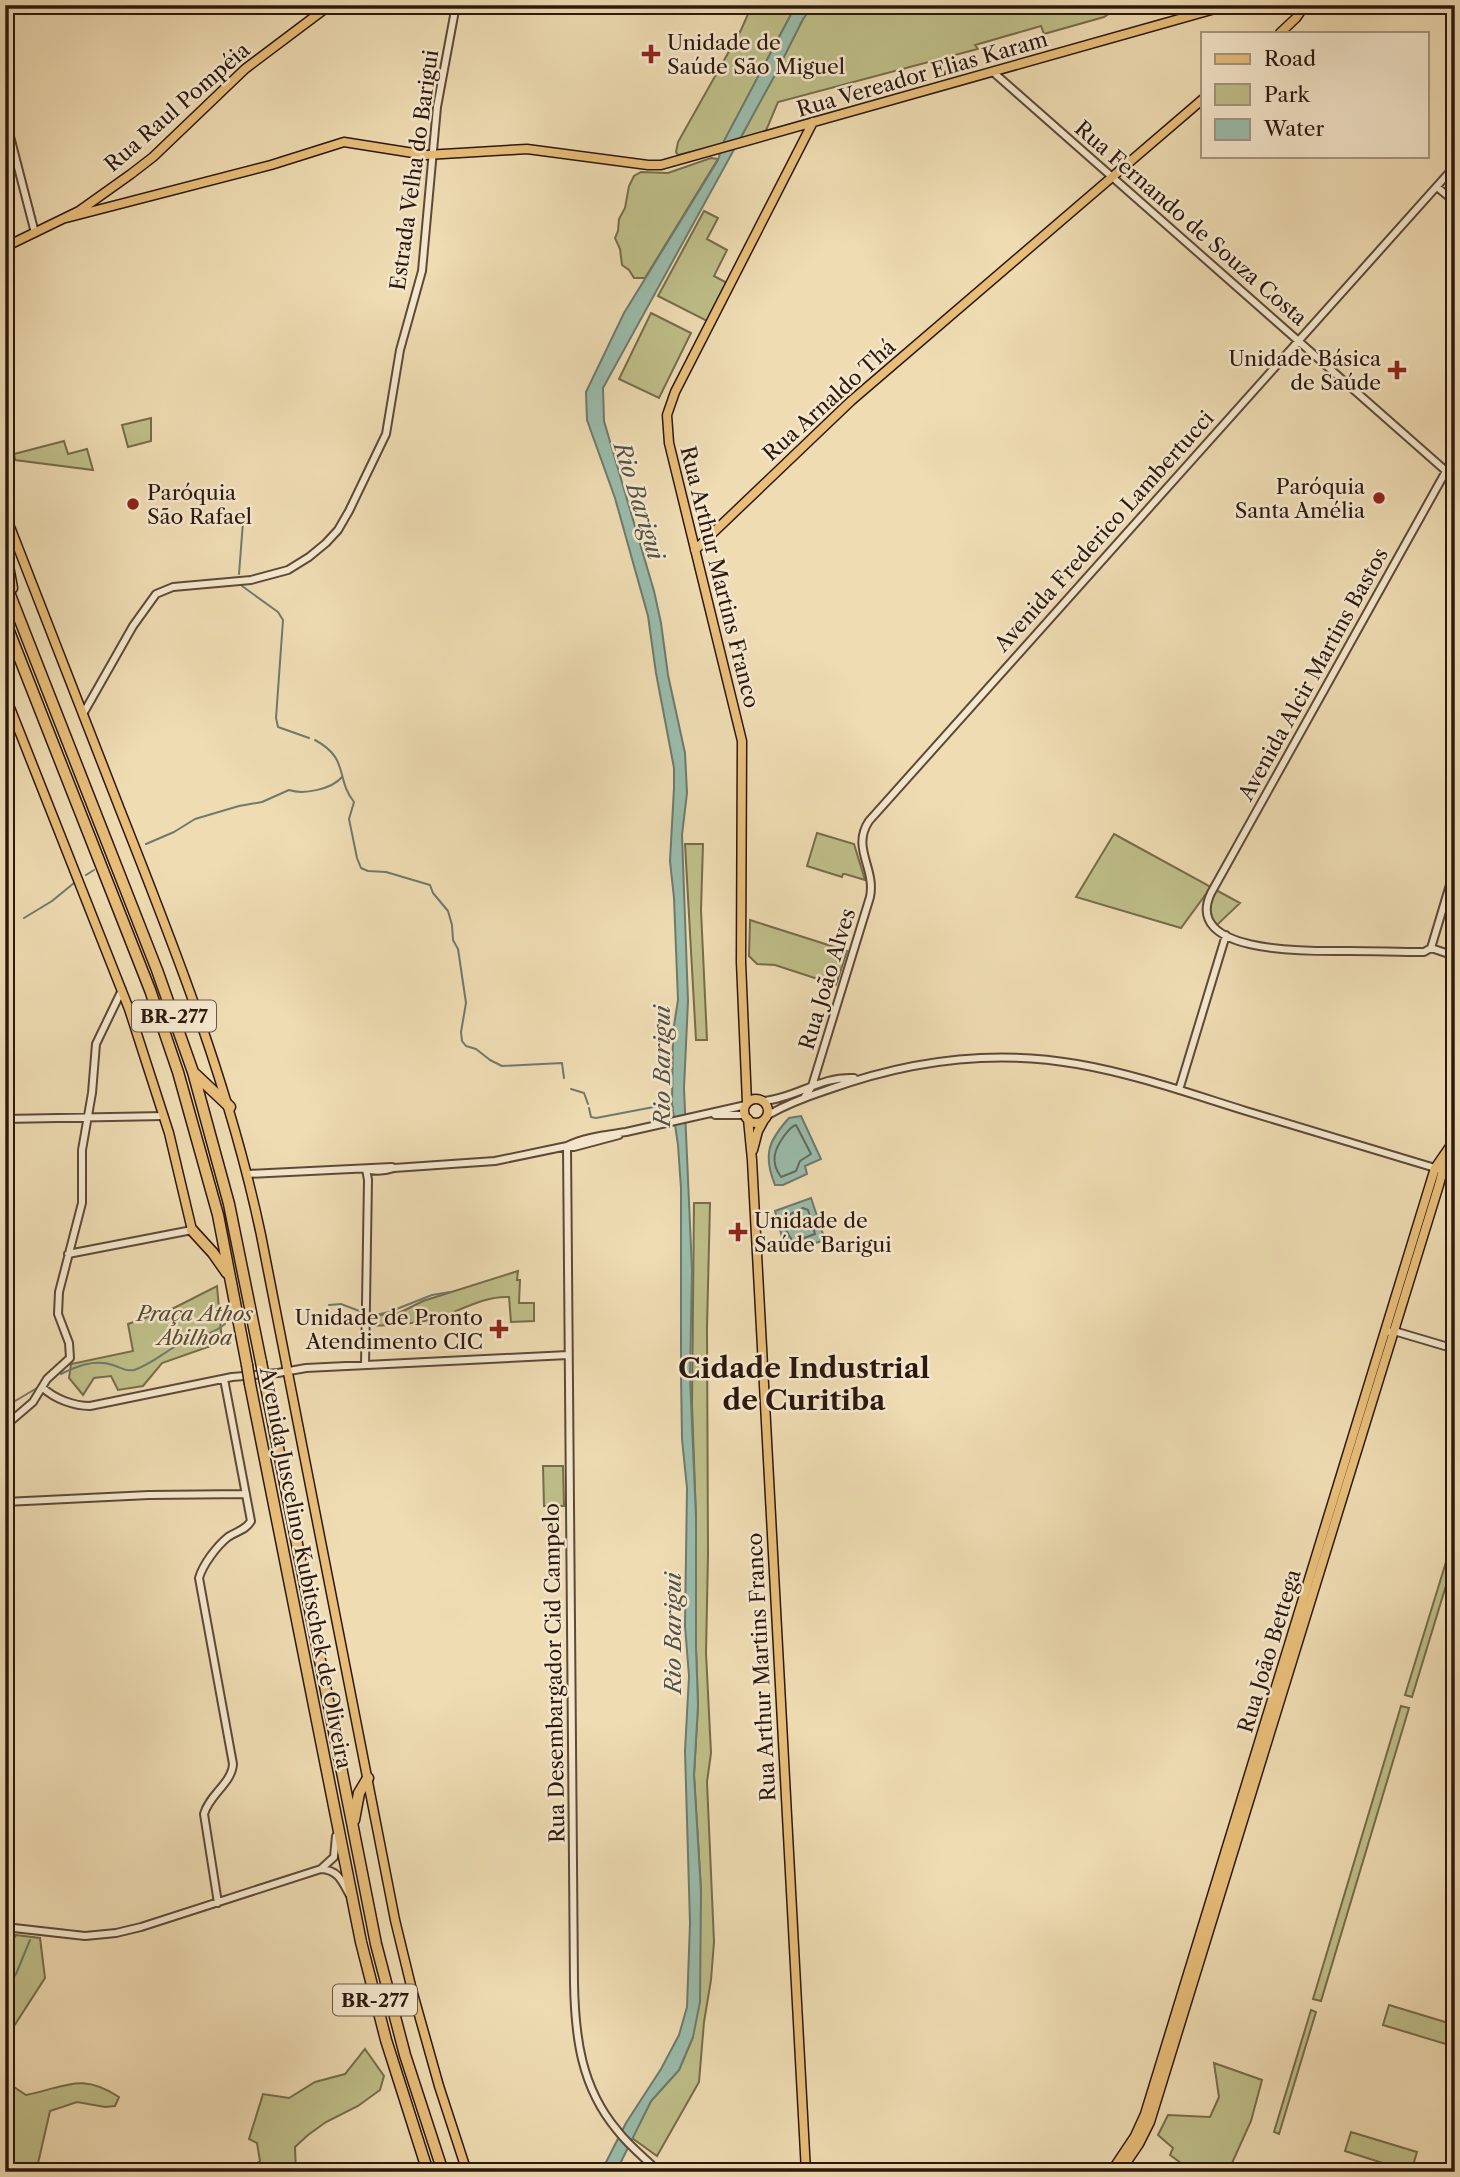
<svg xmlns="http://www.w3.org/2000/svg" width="1460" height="2177" viewBox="0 0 1460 2177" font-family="'Libre Caslon Text',serif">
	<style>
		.green { fill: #bfbf89; stroke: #766c4c; stroke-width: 2 }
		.water { fill: #9abcac; stroke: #6e7a6e; stroke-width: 2 }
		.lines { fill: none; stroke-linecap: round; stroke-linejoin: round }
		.shore { stroke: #636a5e; stroke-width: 2 }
		.stream { stroke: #6e7a6e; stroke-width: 2 }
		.minor-casing { stroke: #5d4939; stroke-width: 10 }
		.major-casing { stroke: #2c1810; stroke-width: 11 }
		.highway-casing { stroke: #2c1810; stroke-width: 13 }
		.minor { stroke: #f5e8ce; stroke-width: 6 }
		.major { stroke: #e8be7a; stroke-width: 8 }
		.highway { stroke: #e8be7a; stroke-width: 10 }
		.highway-bridge-casing { stroke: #2c1810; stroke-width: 13; stroke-linecap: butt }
		.highway-bridge { stroke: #e8be7a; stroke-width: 10 }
		.poi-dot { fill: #8f2418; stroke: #f5e8ce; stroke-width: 2.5 }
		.labels { text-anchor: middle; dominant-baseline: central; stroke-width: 5; stroke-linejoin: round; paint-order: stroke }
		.shield { fill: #f5e8ce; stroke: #685649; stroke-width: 2 }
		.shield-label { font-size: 19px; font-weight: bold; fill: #2c1810 }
		.poi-label { font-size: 21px; fill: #2c1810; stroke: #f5e8ce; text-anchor: start }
		.street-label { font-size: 21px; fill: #2c1810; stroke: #f5e8ce }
		.park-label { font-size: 21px; font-style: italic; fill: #584a34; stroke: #f5e8ce }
		.water-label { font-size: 23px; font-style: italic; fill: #525147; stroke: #f5e8ce }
		.district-label { font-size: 28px; font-weight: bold; fill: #2c1810; stroke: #f5e8ce }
	</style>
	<rect width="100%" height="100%" fill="#efdcb3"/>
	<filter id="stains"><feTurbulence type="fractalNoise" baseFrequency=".00286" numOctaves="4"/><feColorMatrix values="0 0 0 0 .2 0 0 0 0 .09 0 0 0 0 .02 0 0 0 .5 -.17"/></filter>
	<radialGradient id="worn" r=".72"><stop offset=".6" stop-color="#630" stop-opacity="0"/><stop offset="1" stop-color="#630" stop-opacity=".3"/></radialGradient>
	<path class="green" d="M752,5H796L723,144L678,155L676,152L678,142L741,30Z
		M813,5H1133L1113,11L1104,17L1044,34L1041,26L975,45L978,49L970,51L778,102L765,133L739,141L803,19Z
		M711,158L718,159L645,278H634L629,270L622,265L620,249L615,238L618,231L619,219L625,208L629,186L634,176L641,172L668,173Z
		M704,211L718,218L707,239L727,250L714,276L727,283L707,321L658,296Z
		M651,313L691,333L659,398L619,379Z
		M151,418V441L128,447L122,425Z
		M64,441L68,454L87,449L93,470L15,460L14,454Z
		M817,833L854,844L865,880L845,874H843L842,877L807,866Z
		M1114,834L1211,887L1181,928L1076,897Z
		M685,844H703L701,910L707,1040H696Z
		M1216,890L1240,903L1217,925C1205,914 1209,903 1216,890Z
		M750,920L847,951L836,985L775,965L757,964L749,956Z
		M694,1203H710L707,1328L708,1555L706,1653L711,1753L707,1782L714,1942L711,1980L704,2022L699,2082L657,2156L632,2138L651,2101L679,2070L693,2037L701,1891L694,1775L698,1705L696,1648V1518L692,1405Z
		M518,1271L517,1280H520L519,1303H534V1321L511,1322L509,1297C484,1296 464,1309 441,1317C418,1324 393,1325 369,1326V1316L399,1313L423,1301Z
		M217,1286L222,1342L162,1363L143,1386L118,1390L111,1376L94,1378L83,1395L69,1378L71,1364L133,1351L128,1324L174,1308Z
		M543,1466H563L564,1506H544Z
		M1450,1549L1455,1551V1556L1412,1697L1405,1695Z
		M1401,1706L1409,1708L1321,2001L1313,1999Z
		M16,1935L40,1938L45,1978L5,2040V1952Z
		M1389,2005L1455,2025L1449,2045L1383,2025Z
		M1311,2010L1316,2012L1279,2134L1274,2132Z
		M5,2048L11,2085L26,2095C66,2087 81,2072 119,2097L115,2106L105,2107L77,2102L50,2111L36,2172H5Z
		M365,2049L384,2076L380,2090L358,2106L326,2122L308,2135L295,2147L296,2172H243L260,2161L257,2143L249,2139L263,2094L289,2098L315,2082L345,2074Z
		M1214,2063L1262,2080L1251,2121L1228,2172H1193L1170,2155L1173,2148L1158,2135L1168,2115L1210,2117L1219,2097Z
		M1351,2132L1417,2152L1411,2172L1345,2151Z"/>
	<path class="water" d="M796,5H813L803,19L775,75L603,388L604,421L654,591L661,623L668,675L685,753L687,793L682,835L688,1001L684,1088L692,1270L690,1377L696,1518V1648L698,1705L694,1775L701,1891L700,2002L693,2037L679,2070L651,2101L616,2172H601L626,2123L661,2069L679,2035L687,2007L690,1923L685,1751L689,1676L685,1626L687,1488L682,1439L681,1374V1188L678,1145L672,1104L673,1032L678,1000L674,898L670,861L674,788V768L656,673L648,616L615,498L587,420L586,392L624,313L718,160L724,141Z
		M801,1116L821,1159L805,1166L807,1174L783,1185H775C763,1155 768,1141 789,1118Z
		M811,1198L825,1240L786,1252L775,1211Z"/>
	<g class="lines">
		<path class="shore" d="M796,1125L811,1154L800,1161L796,1171L781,1177C770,1162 774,1150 784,1136C789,1130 790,1127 796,1125Z
			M803,1208L808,1210L815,1234L793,1242L787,1232L784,1217Z"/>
		<path class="stream" d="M239,574L243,522
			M242,586L278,612L283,620L276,718L278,727L309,738
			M315,740C350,759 335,778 354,802L349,819L357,858L361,868L368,871L386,872L430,885L433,893L448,911L452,925L453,940L458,949L466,1003L461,1032L462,1041L466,1046L476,1049L490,1060L502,1066L562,1063L564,1078
			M146,844L174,832L195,819L239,806L262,802L289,790C304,795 332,789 342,777
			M86,875L94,870
			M24,918L52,901L74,883
			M5,919H9
			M571,1089L584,1093L588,1104
			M589,1108L591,1117L596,1118L659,1106L673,1107
			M329,1305L341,1304L362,1312
			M376,1315L389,1312L432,1295L450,1292
			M61,1374C77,1366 94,1359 113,1365C120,1367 125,1372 134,1370C147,1366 160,1356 171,1349C188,1338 210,1337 225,1324
			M5,1407L37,1388
			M5,1989L16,1974L30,1940"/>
		<defs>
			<path id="minor" d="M993,72L1446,471L1455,489
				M5,117L35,233
				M1437,187L1455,202
				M83,714L133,626L156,594L173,587L251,580L288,570L309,557L326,543L338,530L349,511L386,434L400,350L422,271L437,107L456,5
				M1431,948L1424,952C1399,952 1374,951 1349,951C1317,951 1181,956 1211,893L1455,455
				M1431,948L1455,868
				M1431,948L1455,956
				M1179,1090L1226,935
				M804,1098L812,1086L870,897C876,868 851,848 869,821L1455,166
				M764,1101C796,1098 821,1076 854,1078
				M715,1115H745
				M768,1115C787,1104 806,1097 827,1090C907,1061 992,1049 1077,1064C1135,1074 1191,1094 1246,1111C1316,1132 1385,1153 1455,1174
				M5,1119L164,1116
				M567,1146L574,1983C575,2037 581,2087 617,2130C629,2146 645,2158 659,2172
				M568,1147H574L619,1135
				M366,1169C375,1172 385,1171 394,1168L495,1161L567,1146C584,1137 607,1135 626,1132L746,1105
				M247,1174L392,1167
				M68,1254L192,1230
				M1390,1332L1394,1331L1455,1349
				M365,1365L368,1180L366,1169
				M43,1388C55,1399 74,1406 90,1406L232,1377L278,1373L306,1368L568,1355
				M5,1426L33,1402L47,1379L70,1358L69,1343L58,1314L59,1292L82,1203V1150L92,1093L96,1044L122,990
				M5,1502L149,1495L246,1494
				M321,1869C338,1870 342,1881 349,1894
				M218,1903L204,1814C209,1795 232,1783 233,1764L199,1578C203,1564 217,1546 228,1537C237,1531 246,1530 251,1521L224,1379
				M5,1927L85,1936L116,1933L141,1927L321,1869L334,1857L336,1836"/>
			<path id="major" d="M1280,33L1296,18L1305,5
				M66,218L271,165L344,142L426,155L527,149L648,165H661L1229,5
				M5,247L79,211L131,174L153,157L245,69L330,5
				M5,514C44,613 82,713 121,812C176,951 230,1088 261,1235L395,1920L412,1990L439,2086L467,2172
				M695,550L851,401L1203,99
				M5,695L129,1009L169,1133L192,1230
				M744 1111a12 12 0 1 1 24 0a12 12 0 1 1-24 0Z
				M747,1103L741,962L742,741L669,443L667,415L675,392L813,122
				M748,1119L752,1160L806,2172
				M753,1150L758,1131L764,1120
				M1111,2172L1135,2136L1145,2114L1435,1168L1455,1139
				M1120,2172L1139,2144L1150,2122L1439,1185L1443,1170L1455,1153"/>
			<path id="highway" d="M5,550L12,588
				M5,582L157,970L193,1072L229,1204L261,1362
				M5,621L150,990L178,1072L218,1215L247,1365
				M195,1074L230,1107
				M192,1230L213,1253L227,1273
				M265,1382L376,1944L405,2055L443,2172
				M250,1384L361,1942L386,2040L428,2172
				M354,1820L359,1793L368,1778"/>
		</defs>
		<use href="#minor" class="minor-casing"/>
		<use href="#major" class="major-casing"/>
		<use href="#highway" class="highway-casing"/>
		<use href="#minor" class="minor"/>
		<use href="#major" class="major"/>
		<use href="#highway" class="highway"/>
		<defs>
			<path id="highway-bridge" d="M261,1362L265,1382
				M247,1365L250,1384"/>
		</defs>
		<use href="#highway-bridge" class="highway-bridge-casing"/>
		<use href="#highway-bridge" class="highway-bridge"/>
	</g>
	<g class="poi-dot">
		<path d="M647.5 43.5h7v7h7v7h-7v7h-7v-7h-7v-7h7z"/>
		<path d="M1393.5 359.5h7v7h7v7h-7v7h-7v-7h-7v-7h7z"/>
		<circle cx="1379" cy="498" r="7"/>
		<circle cx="133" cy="504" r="7"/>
		<path d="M734.5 1221.5h7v7h7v7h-7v7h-7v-7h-7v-7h7z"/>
		<path d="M495.5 1318.5h7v7h7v7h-7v7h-7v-7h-7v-7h7z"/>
	</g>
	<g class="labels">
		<g class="shield">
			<rect x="132" y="1000.5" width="84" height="31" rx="5"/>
			<rect x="333" y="1984.5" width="84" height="31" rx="5"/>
		</g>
		<g class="shield-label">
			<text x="174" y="1016">BR-277</text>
			<text x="375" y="2000">BR-277</text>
		</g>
		<g class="poi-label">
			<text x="667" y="42">Unidade de<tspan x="667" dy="24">Saúde São Miguel</tspan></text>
			<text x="1381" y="358" text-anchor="end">Unidade Básica<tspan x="1381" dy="24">de Saúde</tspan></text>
			<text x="1365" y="486" text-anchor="end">Paróquia<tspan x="1365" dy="24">Santa Amélia</tspan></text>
			<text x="147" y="492">Paróquia<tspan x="147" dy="24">São Rafael</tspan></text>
			<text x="754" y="1220">Unidade de<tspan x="754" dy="24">Saúde Barigui</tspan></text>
			<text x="483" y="1317" text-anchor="end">Unidade de Pronto<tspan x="483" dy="24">Atendimento CIC</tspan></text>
		</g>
		<g class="street-label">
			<text transform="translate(922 74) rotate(-16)">Rua Vereador Elias Karam</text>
			<text transform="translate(177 107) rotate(-41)">Rua Raul Pompéia</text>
			<text transform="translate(414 170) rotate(-82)">Estrada Velha do Barigui</text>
			<text transform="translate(1191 223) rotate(41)">Rua Fernando de Souza Costa</text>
			<text transform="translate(829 400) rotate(-42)">Rua Arnaldo Thá</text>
			<text transform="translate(1104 531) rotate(-48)">Avenida Frederico Lambertucci</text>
			<text transform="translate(720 577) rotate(76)">Rua Arthur Martins Franco</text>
			<text transform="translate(1313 674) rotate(-61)">Avenida Alcir Martins Bastos</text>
			<text transform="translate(827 979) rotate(-73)">Rua João Alves</text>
			<text transform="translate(306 1568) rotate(79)">Avenida Juscelino Kubitschek de Oliveira</text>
			<text transform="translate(1269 1651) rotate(-73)">Rua João Bettega</text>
			<text transform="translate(761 1667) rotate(-93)">Rua Arthur Martins Franco</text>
			<text transform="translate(554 1673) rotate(-91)">Rua Desembargador Cid Campelo</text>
		</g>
		<g class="park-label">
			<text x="195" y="1313">Praça Athos<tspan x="195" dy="24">Abilhoa</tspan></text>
		</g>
		<g class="water-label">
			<text transform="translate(639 501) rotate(73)">Rio Barigui</text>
			<text transform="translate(662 1066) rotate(-90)">Rio Barigui</text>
			<text transform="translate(673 1633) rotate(-90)">Rio Barigui</text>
		</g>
		<g class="district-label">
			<text x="804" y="1368">Cidade Industrial<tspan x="804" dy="32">de Curitiba</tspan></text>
		</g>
	</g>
	<rect width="1460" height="2177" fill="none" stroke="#efdcb3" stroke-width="28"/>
	<rect x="7" y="7" width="1446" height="2163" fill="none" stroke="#2c1810" stroke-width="3.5"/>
	<rect x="14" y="14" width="1432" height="2149" fill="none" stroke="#2c1810" stroke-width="2"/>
	<rect x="1201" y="32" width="228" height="126" fill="#f5e8ce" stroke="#a59582" stroke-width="2"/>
	<rect x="1215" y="54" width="35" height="10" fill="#e8be7a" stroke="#a59582" stroke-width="2"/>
	<text x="1264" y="66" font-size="21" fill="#2c1810">Road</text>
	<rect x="1215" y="84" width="35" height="21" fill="#bfbf89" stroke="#a59582" stroke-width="2"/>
	<text x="1264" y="102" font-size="21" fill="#2c1810">Park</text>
	<rect x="1215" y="119" width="35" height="21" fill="#9abcac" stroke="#a59582" stroke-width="2"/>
	<text x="1264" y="136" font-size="21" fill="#2c1810">Water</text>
	<rect width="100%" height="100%" filter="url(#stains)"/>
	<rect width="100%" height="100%" fill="url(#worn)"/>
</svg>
